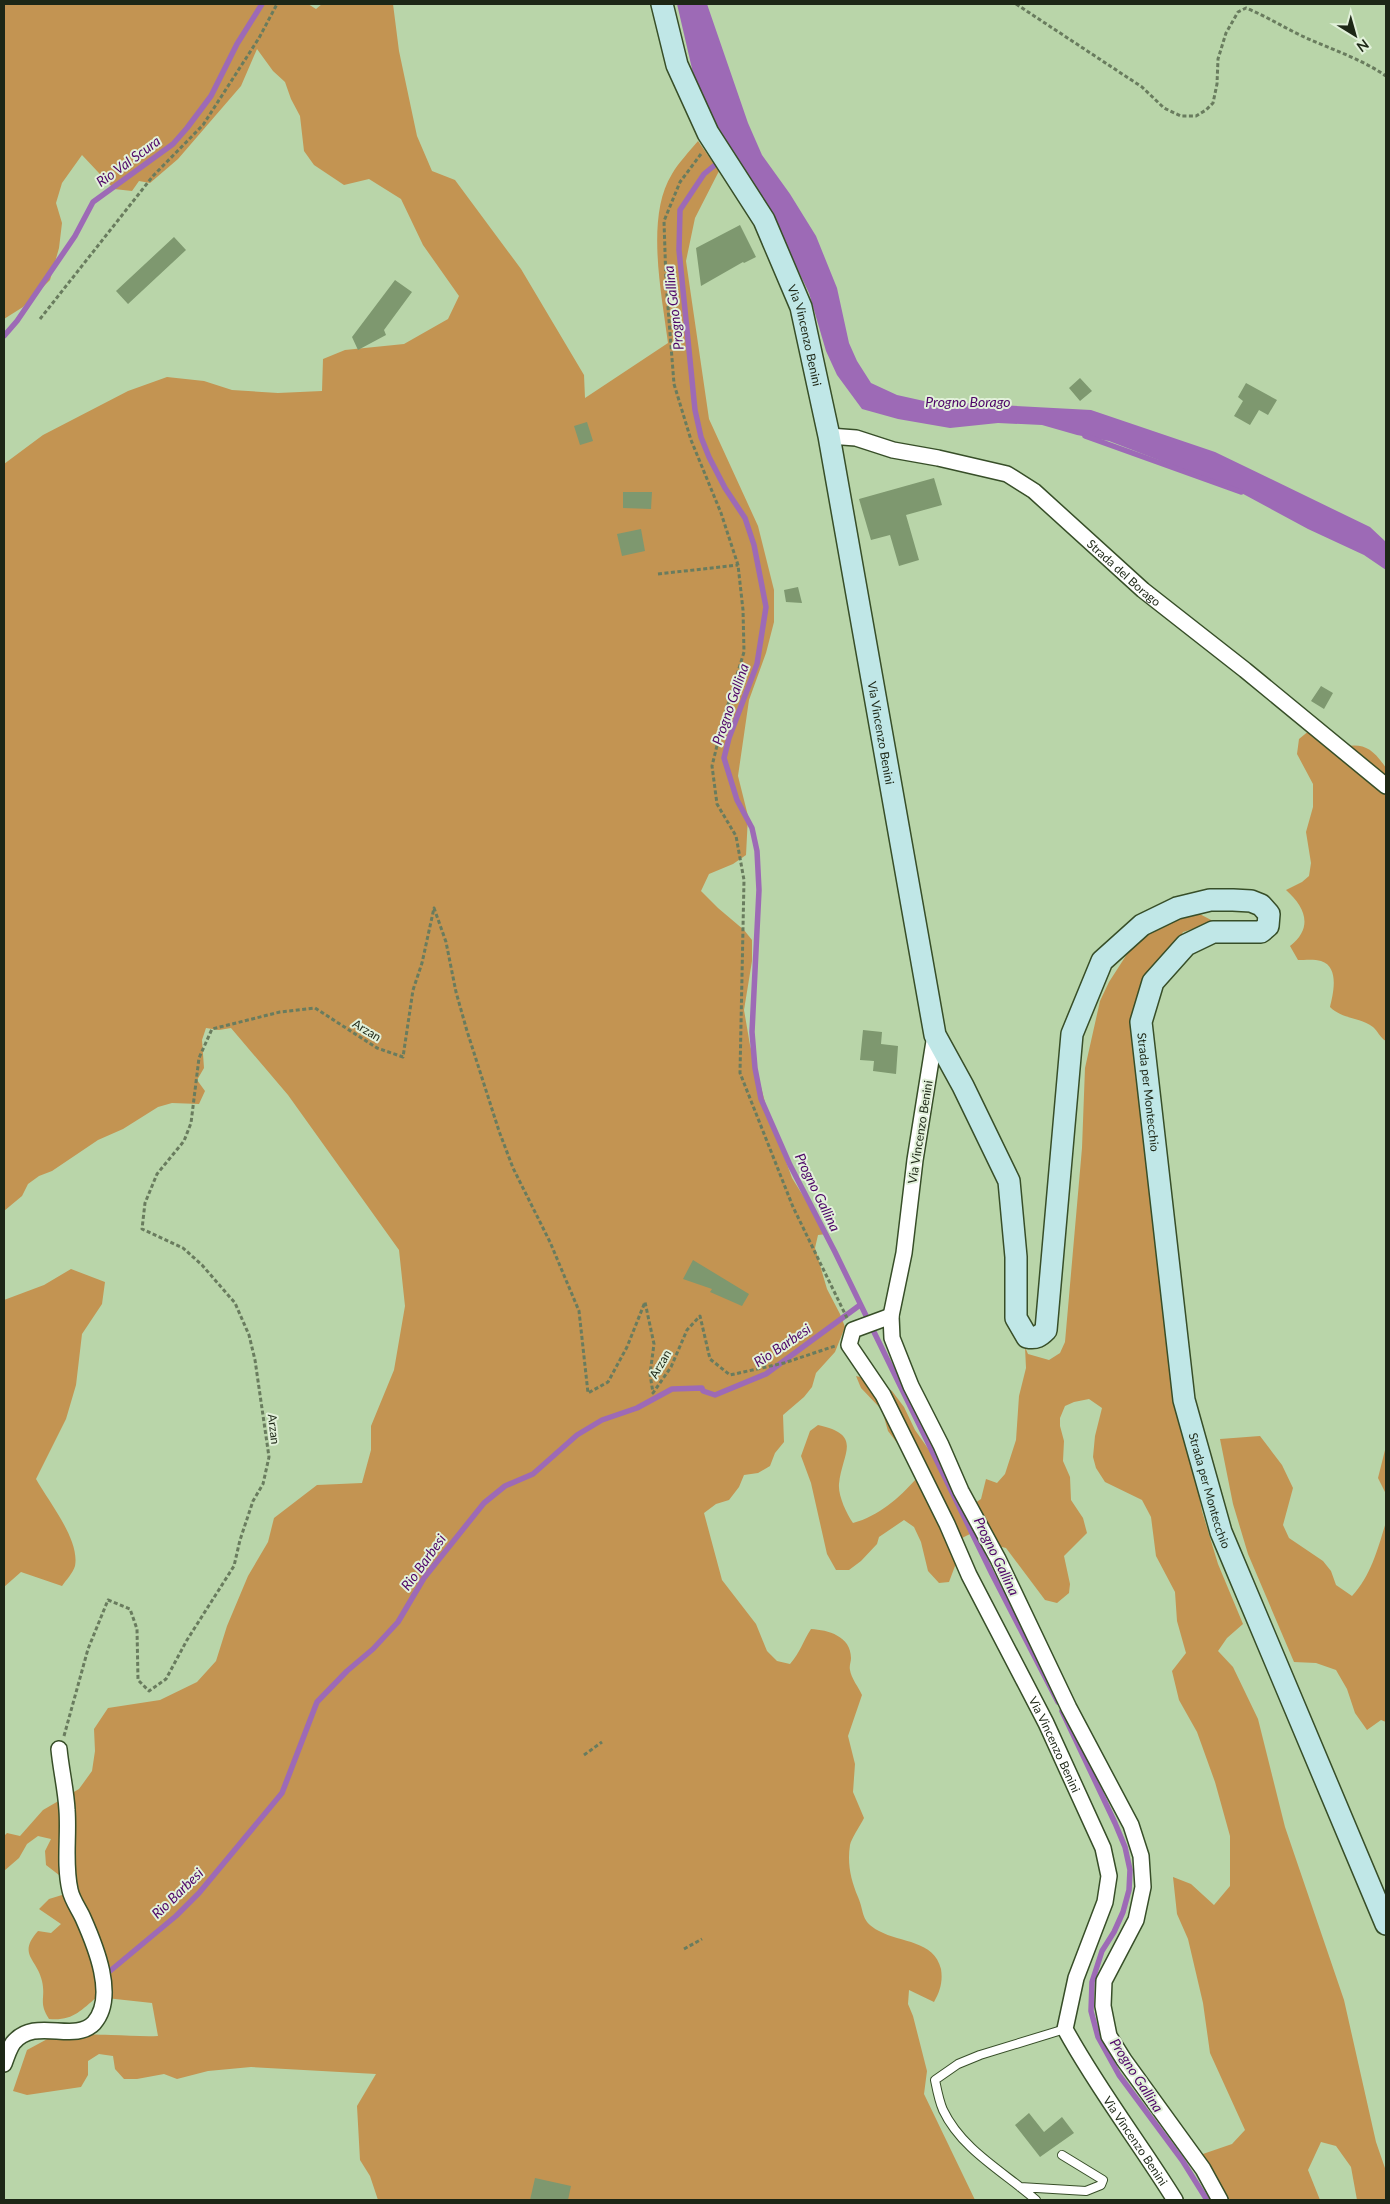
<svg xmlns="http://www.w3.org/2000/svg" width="1390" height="2204" viewBox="0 0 1390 2204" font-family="Lato,sans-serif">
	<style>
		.green { fill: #c39452 }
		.water { fill: #9d6ab6 }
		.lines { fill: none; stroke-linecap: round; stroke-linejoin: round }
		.stream { stroke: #9d6ab6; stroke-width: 5.5 }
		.building { fill: #7e986f }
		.lane-casing { stroke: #374e28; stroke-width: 10 }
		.street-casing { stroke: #374e28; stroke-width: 18 }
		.secondary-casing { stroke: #374e28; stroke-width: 24 }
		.path { stroke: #697c5e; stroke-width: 3; stroke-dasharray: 4 2.5; stroke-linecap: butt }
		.lane { stroke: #fff; stroke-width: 8 }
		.street { stroke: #fff; stroke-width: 15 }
		.secondary { stroke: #c0e7e7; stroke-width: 21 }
		.labels { text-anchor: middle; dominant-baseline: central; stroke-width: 4; stroke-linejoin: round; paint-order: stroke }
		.street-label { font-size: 12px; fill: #1d2716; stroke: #e2f1da }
		.water-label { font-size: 14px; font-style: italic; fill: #4e0568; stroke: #e2f1da }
	</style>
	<rect width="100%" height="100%" fill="#b9d5a9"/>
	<path class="green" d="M4,4H308L316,9L322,4H393L399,51L417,136L432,171L455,180L521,269L584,375L585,398L668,343C662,295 645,217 672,174C679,162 689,152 698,141L719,171L695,218L686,261L709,419L758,526L774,590V622L766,653L749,700L738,776L748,816L746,855L733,864L709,874L701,891L718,908L744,930L752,940V961L744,1010L750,1045L766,1106L792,1178L827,1234L818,1235L815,1248L827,1289L840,1314L845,1327L835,1352L816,1373L812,1387L804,1397L783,1415L784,1442L775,1453L770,1466L758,1473L744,1475L739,1487L729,1500L716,1504L704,1513L722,1580L756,1624L767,1651L777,1661L790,1664C800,1653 803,1641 811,1629C828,1630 851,1636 851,1658C851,1662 849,1666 850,1670C851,1678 859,1688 862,1695L848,1736L855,1764L853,1792L864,1818C860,1826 851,1839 850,1845C847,1864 851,1880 858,1897C865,1913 860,1921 879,1931C901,1943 934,1940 941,1969C943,1982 940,1991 934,2002L909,1990L908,2004L913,2016L927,2071L924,2094L975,2200H378L370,2176L360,2160L357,2106L376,2074L251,2067L208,2071L177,2079L164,2074L137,2079H124L115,2069L113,2056L99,2054L88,2061V2075L81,2087L27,2095L13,2091L27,2050L64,2030C82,2036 93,2034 111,2035C127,2035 143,2037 158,2036L152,2003L97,1997C80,2011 73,2021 49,2019C38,2002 46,1999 42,1981C37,1958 17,1955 38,1931L51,1933L61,1924L39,1909L49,1899L62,1895L68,1882L46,1865L45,1851L51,1839L38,1836L27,1844L19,1858L4,1871V1836L7,1833L20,1836L43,1810L79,1789L92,1771L95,1751L94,1729L108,1708L160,1700L197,1682L216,1661L227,1626L248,1576L268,1542L274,1518L317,1485L362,1483L371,1450V1426L394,1370L405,1306L399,1250L288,1095L231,1028L219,1030L206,1028L202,1040L204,1068L197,1080L205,1091L199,1104L172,1103L158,1107L123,1129L98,1140L52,1171L39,1176L28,1184L22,1196L4,1211V464L43,435L128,391L167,377L204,381L232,390L278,393L322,391L323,359L345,350L404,344L448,319L459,296L423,245L401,199L369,179L344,185L314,165L304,151L300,116L291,99L285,82L273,71L257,49L241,86L178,159L150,183L139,181L132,191L114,189L82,155L62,183L56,203L62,223L59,248L50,280L23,307L4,319Z
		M1310,730L1337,748C1362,742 1371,746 1386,768V1041C1380,1038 1378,1031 1373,1027C1359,1017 1342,1019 1330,1007C1333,994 1340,967 1321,961C1315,959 1305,960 1298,960L1290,946C1314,927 1305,907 1286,890L1302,882L1309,876L1311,863L1306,832L1313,807V784L1297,754L1299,739Z
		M1190,909L1215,922L1183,932L1139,1006L1175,1374L1202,1511L1218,1564L1243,1624L1227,1638L1218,1651L1233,1667L1258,1719L1285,1827L1344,2000L1376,2142L1386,2171V2200H1357L1351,2167L1336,2146L1321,2142L1308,2170L1320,2200H1192L1225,2197L1200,2155L1232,2144L1245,2130L1210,2053L1203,2003L1188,1939L1177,1914L1173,1877L1191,1884L1214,1905L1230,1886V1836L1215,1782L1197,1732L1179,1700L1172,1671L1186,1653L1177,1621L1175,1592L1156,1556L1151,1517L1142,1500L1105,1482L1096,1468L1093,1457L1095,1436L1102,1408L1089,1399L1074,1402L1065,1406L1060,1418V1426L1064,1441L1063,1461L1070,1477L1071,1500L1083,1518L1087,1533L1064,1556L1070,1584L1069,1593L1057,1603L1045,1600L1006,1548L998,1546L970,1534L958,1540L955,1566L949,1582L939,1583L928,1571L921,1542L914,1527L904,1520L879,1537L877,1544L861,1561L849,1570H836L827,1554L811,1483L801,1456L810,1431L818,1425C864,1435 842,1453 839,1484C838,1495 846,1513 853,1523C879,1516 899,1498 916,1479L911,1461L888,1431L882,1410L861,1388L856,1376L879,1382L892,1391L904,1407L915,1430L969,1507L981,1499L986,1479L997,1483L1005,1474L1016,1440L1019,1396L1026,1368L1025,1347L1028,1354L1049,1360L1060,1353L1065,1342L1082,1148L1085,1068L1100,1001L1109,982L1138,937Z
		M71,1269L105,1282L102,1304L82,1334L76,1385L66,1419L36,1479C49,1502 80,1540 75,1566C73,1573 66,1580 62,1586L21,1572L4,1587V1300L44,1285Z
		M1260,1436L1282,1465L1293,1488L1283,1525L1289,1538L1323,1561L1331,1571L1336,1585L1352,1596C1371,1576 1378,1548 1386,1522V1722L1381,1720L1367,1730L1355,1713L1347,1689L1336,1670L1316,1663L1294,1662L1248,1554L1233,1504L1220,1439Z
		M1386,1446V1494L1378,1478Z"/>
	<path class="water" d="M677,4H707L748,123L762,155L790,194L816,236L837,288L849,343L857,361L871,383L897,395L924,401L1091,410L1215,452L1370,527L1386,542V570L1364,555L1308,529L1234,489L1109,441L1077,435L1042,425L998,423L950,428L898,419L862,409L837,375L826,351L809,293L793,260L717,134L705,110L693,73Z"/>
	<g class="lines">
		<path class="stream" d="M721,160L704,174L680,210L679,250L695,410L701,437L709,457L725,488L745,518L754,545L766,607L757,664L729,738L724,758L737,800L752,828L757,851L759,890L752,1032L755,1068L761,1099L790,1165L835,1252L992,1574L1058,1702
			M4,336L17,321L75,236L93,202L173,144L187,128L211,96L237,44L262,4
			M1085,436L1241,492
			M1062,1711L1115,1823L1125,1847L1130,1870L1129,1890L1123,1912L1114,1932L1102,1951L1092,1982L1091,2011L1098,2037L1119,2075L1182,2160L1207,2200
			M110,1971L176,1916L199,1893L282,1793L317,1702L347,1671L373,1649L398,1622L424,1578L484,1503L505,1486L533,1474L577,1435L602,1420L637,1408L672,1389L702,1388L703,1391L715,1395L766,1374L860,1305"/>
	</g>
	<path class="building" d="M740,225L756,257L744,263L743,262L701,286L696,248Z
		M174,237L186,250L128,304L116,291Z
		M395,280L412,292L384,330L386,335L358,350L352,337Z
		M1080,378L1092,391L1080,401L1069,388Z
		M1246,383L1277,400L1268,415L1259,410L1250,425L1234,416L1243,401L1238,397Z
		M587,422L593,441L580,445L574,426Z
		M934,478L942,505L906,515L919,560L899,566L890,535L871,540L859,499Z
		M623,492H652L651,509L623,508Z
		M641,529L645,551L622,556L617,534Z
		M798,587L802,603L786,602L784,590Z
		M1321,686L1333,693L1324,709L1311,701Z
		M863,1030L882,1032L881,1044L898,1046L896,1074L873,1071L874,1061L860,1060Z
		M693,1260L749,1294L742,1306L710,1292L712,1289L683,1279Z
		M1029,2113L1044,2132L1062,2117L1074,2133L1040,2157L1015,2125Z
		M535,2178L571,2186L568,2200H530Z"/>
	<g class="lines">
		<defs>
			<path id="lane" d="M1020,2187L1086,2191L1101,2185L1103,2180L1062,2155
				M1036,2200C1004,2172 962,2150 943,2110C939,2101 937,2090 935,2080L958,2064L980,2055L1065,2029"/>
			<g id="street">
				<path id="s1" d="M829,436L856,438L893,450L938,458L1007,474L1034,491L1143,590L1245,670L1386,786"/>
				<path d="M935,1035L915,1160L904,1253L891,1316L892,1338L911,1386L941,1445L961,1491L998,1559L1069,1708L1131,1825L1141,1856L1143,1887L1136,1920L1104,1981L1103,2006L1109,2036L1124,2060L1203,2169L1220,2200"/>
				<path id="s2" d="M891,1316L853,1330L849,1345L883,1395L947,1524L969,1575L1046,1723L1103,1848L1109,1876L1105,1902L1076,1978L1065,2029C1097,2088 1139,2142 1175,2200"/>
				<path d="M4,2064C6,2058 9,2049 13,2043C35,2016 74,2044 94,2023C117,1997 95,1945 83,1918C79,1909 72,1900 70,1890C64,1864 69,1836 67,1810C66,1790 61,1770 59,1749"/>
			</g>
			<g id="secondary">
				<path id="s3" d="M662,4L677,65L708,133L764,220L801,307L829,436L935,1035L963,1086L1009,1181L1016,1257V1318L1027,1337C1036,1339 1040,1336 1046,1330L1072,1034L1102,961L1142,925L1177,908L1210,900H1233L1251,901L1261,905L1269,914L1268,926L1261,932H1213L1186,945L1153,982L1141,1022L1184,1400L1221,1532L1386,1924"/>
			</g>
		</defs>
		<use href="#lane" class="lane-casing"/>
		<use href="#street" class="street-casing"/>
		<use href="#secondary" class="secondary-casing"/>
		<path class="path" d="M1016,4L1142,87L1164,108L1181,116H1196L1206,110L1213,103L1217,84L1218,59L1226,33L1238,12L1246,8C1266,16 1283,27 1302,36C1330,49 1360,58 1386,76
			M701,154L680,182L664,221L666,282L674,384L691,440L721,513L738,565L743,610L744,652L723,721L712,766L717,804L736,836L744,880L740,1073L793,1207L847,1318
			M40,319L153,176L203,125L259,38L277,4
			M658,574L738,565
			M64,1736L88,1649L108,1600L130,1609L137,1629L138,1680L149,1691L166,1679L187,1640L234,1566L240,1540L253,1501L263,1484L269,1457L255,1360L249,1335L235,1303L202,1265L183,1248L142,1229L145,1203L157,1174L184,1141L191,1123L199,1058L212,1029L280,1012L315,1008L377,1048L403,1057L413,990L422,963L434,908L446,942L456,992L467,1031L499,1131L513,1168L550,1242L579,1311L588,1393L608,1382L627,1347L645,1302L654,1344L650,1374L653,1393L671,1367L687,1330L700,1316L710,1359L730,1375L784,1363L835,1346
			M584,1755L602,1742
			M684,1949L702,1939"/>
		<use href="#lane" class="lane"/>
		<use href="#street" class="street"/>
		<use href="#secondary" class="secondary"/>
	</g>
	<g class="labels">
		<g class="street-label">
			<text stroke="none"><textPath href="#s3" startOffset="364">Via Vincenzo Benini</textPath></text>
			<text stroke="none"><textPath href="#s1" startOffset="336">Strada del Borago</textPath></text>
			<text stroke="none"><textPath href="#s3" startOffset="769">Via Vincenzo Benini</textPath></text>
			<text transform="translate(367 1030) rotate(31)">Arzan</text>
			<text stroke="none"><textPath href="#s3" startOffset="2248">Strada per Montecchio</textPath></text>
			<text transform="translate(920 1132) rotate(-81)">Via Vincenzo Benini</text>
			<text transform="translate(660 1364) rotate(-60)">Arzan</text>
			<text transform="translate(274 1429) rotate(83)">Arzan</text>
			<text stroke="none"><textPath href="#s3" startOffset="2652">Strada per Montecchio</textPath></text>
			<text stroke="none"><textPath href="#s2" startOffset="506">Via Vincenzo Benini</textPath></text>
			<text stroke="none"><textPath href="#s2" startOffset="941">Via Vincenzo Benini</textPath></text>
		</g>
		<g class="water-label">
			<text transform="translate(128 161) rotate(-36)">Rio Val Scura</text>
			<text transform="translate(673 308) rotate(-97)">Progno Gallina</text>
			<text x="968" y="401">Progno Borago</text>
			<text transform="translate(730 704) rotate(-71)">Progno Gallina</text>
			<text transform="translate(818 1192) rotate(64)">Progno Gallina</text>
			<text transform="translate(782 1345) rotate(-34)">Rio Barbesi</text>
			<text transform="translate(997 1556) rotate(64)">Progno Gallina</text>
			<text transform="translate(423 1562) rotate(-54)">Rio Barbesi</text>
			<text transform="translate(177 1893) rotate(-44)">Rio Barbesi</text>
			<text transform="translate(1137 2075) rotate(57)">Progno Gallina</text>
		</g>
	</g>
	<rect width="1390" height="2204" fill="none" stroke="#1d2716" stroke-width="10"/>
	<g transform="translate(1355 35) rotate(143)" stroke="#e2f1da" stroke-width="4" paint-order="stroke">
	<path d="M0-4L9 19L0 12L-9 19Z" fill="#1d2716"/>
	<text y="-8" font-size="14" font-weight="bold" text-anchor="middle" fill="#1d2716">N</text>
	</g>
</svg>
